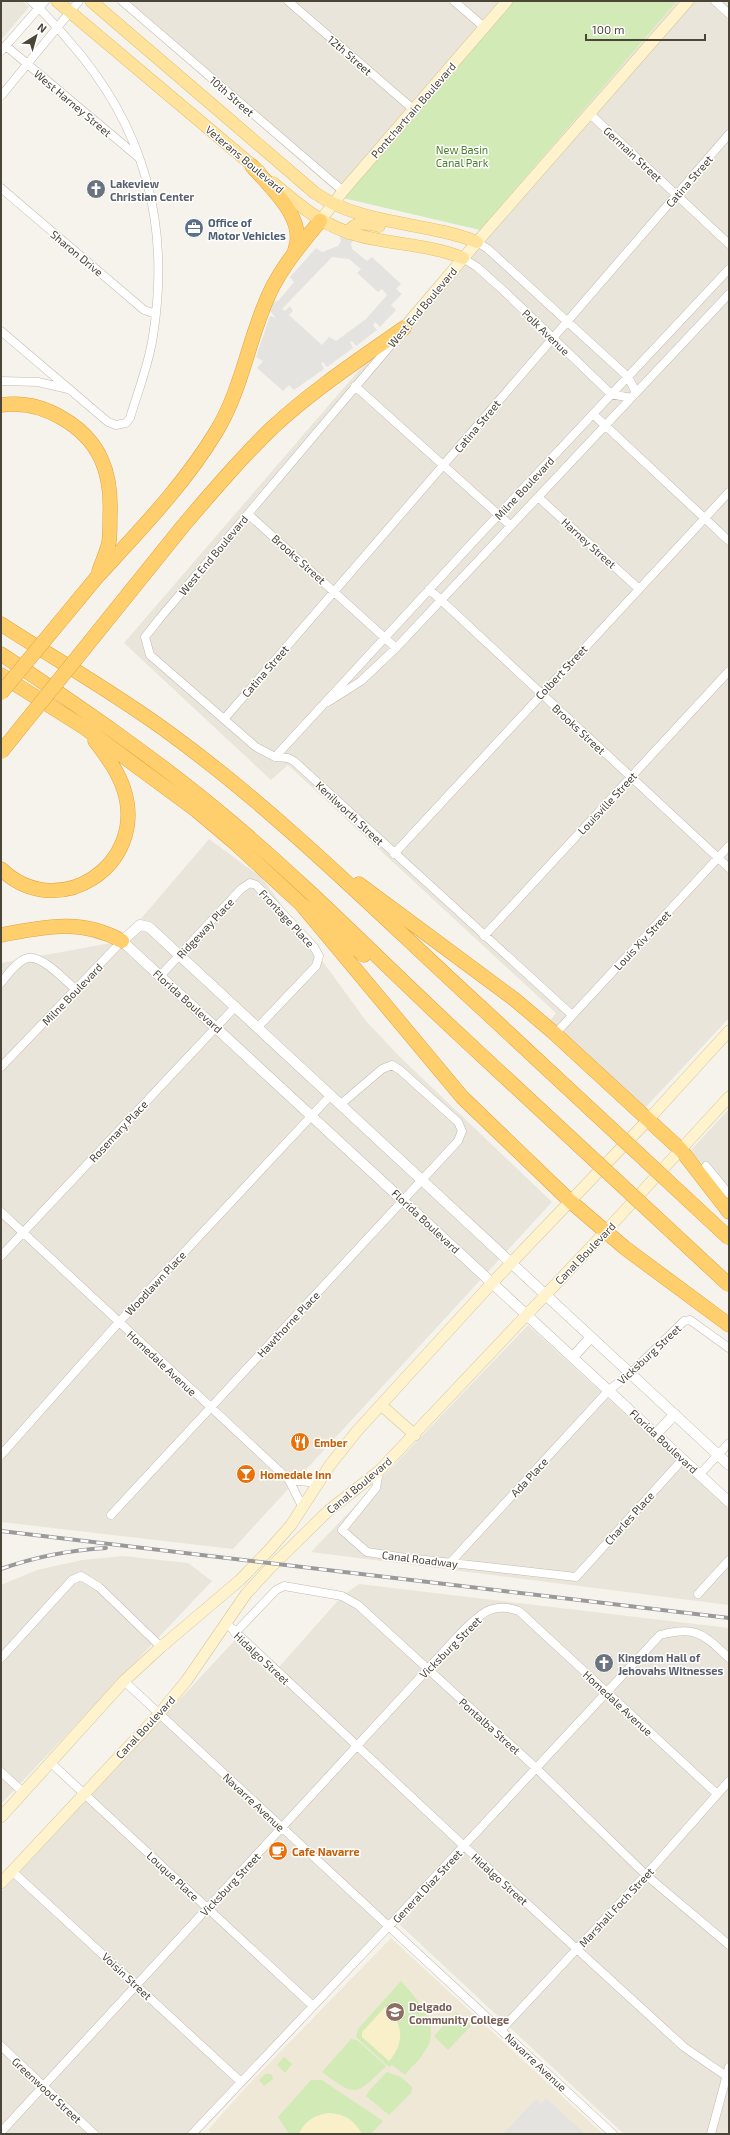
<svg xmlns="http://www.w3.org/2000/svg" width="730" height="2135" viewBox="0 0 730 2135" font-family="'Exo 2',sans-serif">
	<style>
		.residential { fill: #eae5da }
		.education { fill: #efe8d6 }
		.green { fill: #d2eab5 }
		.sand { fill: #f9efc9 }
		.parking { fill: #e5e3e0; fill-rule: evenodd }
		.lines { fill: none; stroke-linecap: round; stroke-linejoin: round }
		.minor-casing { stroke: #c2bbae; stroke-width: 9 }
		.tertiary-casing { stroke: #c2bbae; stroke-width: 11 }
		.secondary-casing { stroke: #d6c79b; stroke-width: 12 }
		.primary-casing { stroke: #e6c16a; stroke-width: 13 }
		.motorway-casing { stroke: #e0a43c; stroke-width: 15 }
		.minor { stroke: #fff; stroke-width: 8 }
		.tertiary { stroke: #fff; stroke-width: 10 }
		.secondary { stroke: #fff3cd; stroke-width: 11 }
		.primary { stroke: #ffe39c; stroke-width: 12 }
		.motorway { stroke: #ffcf6e; stroke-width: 14 }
		.rail-casing { stroke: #9a9a9a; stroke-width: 4 }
		.rail { stroke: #fff; stroke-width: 2.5; stroke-dasharray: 8; stroke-linecap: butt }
		.motorway-bridge-casing { stroke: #e0a43c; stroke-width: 15; stroke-linecap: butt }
		.motorway-bridge { stroke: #ffcf6e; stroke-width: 14 }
		.labels { text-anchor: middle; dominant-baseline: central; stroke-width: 3; stroke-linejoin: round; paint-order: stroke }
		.street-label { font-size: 11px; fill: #4b4439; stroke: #fff }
		.park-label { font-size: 11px; fill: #4a7f2a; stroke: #fff }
		.worship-label { font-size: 11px; font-weight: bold; fill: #5b616d; stroke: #fff; text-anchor: start }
		.service-label { font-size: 11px; font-weight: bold; fill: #4e5e75; stroke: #fff; text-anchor: start }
		.food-label { font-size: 11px; font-weight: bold; fill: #c56008; stroke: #fff; text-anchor: start }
		.education-label { font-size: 11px; font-weight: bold; fill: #785e54; stroke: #fff; text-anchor: start }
	</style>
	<rect width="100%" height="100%" fill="#f6f3ec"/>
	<path class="residential" d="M1,1H22L29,7L1,40Z
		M116,1H513L343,198Z
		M677,1H729V1018L644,1109L549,1022L556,1013L288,765L271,780L124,643Z
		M209,839L262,878L366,1021L400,1057L552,1202L233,1549L1,1522V963L122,941Z
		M729,1109V1191L690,1151Z
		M528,1325L729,1509V1605L311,1552Z
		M123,1556L188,1563L212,1581L1,1804V1585L37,1570L82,1560Z
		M359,1584L729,1628V2134H624L398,1923L199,2134H1V1892L235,1640L271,1676L342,1596Z"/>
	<path class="education" d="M391,1938L603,2134H212L208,2130L248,2085Z"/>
	<path class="green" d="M513,1H677L480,230L343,198Z
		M401,1981C417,1999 443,2026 425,2051C420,2060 411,2067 405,2075L392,2065L389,2067L356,2037L358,2029Z
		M456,2012L471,2026L448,2050L434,2036Z
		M351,2039L357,2040L386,2066C355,2096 357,2098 322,2072Z
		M284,2057L292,2064L285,2073L277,2065Z
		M387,2072L401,2077L412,2087L411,2093L389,2115L366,2096L369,2091Z
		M265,2074H271L273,2079L264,2086L259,2080Z
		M311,2080H322L383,2121L371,2134H289L278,2117Z"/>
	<path class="sand" d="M385,2007C404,2022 405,2044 389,2061L362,2037V2032Z
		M328,2113C344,2114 354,2119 362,2134H299C304,2121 315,2115 328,2113Z"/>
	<path class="parking" d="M339,234L356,238L351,243L352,249L367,261L372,257L401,284L396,289L402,294L391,305L396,310L380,327L375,322L373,325L377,330L356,346L352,341L350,342L353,348L327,367L323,362L321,363L324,369L294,390L289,385L283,391L257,368L263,361L256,357L270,316L276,318L270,311L266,315L271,302L278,301L294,282L290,277L316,248L322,252L338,246L341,241ZM332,257L349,259L361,269L357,273L378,292L382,289L387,295L366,319L336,341L329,337L322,345L289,315L293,311L290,306L285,311L282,309Z
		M546,2098L585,2134H503L536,2099L541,2104Z"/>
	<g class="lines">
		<defs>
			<path id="minor" d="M122,1L343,191
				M288,1L413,109
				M454,1L484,27
				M715,1L729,14
				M6,46L138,157
				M1,51L45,1
				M1,96L79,1
				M590,114L729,244
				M1,188L144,310L156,314
				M477,242L488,249L628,377L636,392
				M463,258L477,267L504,291L611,394L631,398
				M1,331L108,422L116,425L126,423L130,418C138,391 149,364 153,336C171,223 144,126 69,41C57,27 45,13 31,1
				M395,340L160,618L145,637L150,655L256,747L275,757L288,758L294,761L572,1015
				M1,381L38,382L68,389
				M355,386L511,526
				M593,414L729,541
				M538,497L639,589
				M248,514L396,648
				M429,589L729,868
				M328,702L361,681L396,648L729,294
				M225,718L729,134
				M275,757L473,542L729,269
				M394,854L729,492
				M484,936L729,671
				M160,976L241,889L250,883L256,885L314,947L319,956L316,966L258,1027
				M1,983C7,975 18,960 28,958C42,955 66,981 76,990
				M555,1034L729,846
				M1,1067L122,941
				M706,1166L729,1194
				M1,1212L289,1480L302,1506
				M1,1256L236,1006
				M1,1455L119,1322L331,1095
				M379,1471L376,1488L342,1530L367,1552L399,1557L576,1577L683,1459
				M700,1474L729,1443
				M289,1480L319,1483
				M111,1515L458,1141L462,1131L458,1122L400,1070L392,1065L382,1069L341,1104
				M450,1563L609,1390L631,1373L684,1321L690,1320L729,1348
				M698,1594L729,1560
				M226,1623L464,1846L684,2047L729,2078
				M235,1633L276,1590L284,1586L342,1596L358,1605L536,1768L646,1875L729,1945
				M1,1658L72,1580L81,1576L99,1587L161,1647
				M124,1681L613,2134
				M51,1763L313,2006
				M1,1772L23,1792
				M12,1871L241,2082
				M501,2030L646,1875L729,1781
				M1,2046L94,2134
				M1,2132L461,1633C480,1614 492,1601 519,1611L717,1794
				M192,2134L389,1926L660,1635C696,1625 703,1634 729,1658
				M711,2134L729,2067"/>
			<path id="tertiary" d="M573,1357L591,1337
				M656,1434L675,1414
				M729,1465L149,927L140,925L122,941L729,1502"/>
			<path id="secondary" d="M320,221L343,191L507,1
				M404,328L477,242L688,1
				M381,1405L415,1435
				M1,1817L124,1681L161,1647L240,1580L270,1549L291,1525L330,1465L357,1431L492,1283L647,1121L729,1031
				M1,1883L159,1714L187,1680L246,1594L269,1569L328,1511L379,1471L606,1231L729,1097"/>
			<path id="primary" d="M57,1L259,171
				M91,1L315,193C363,226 424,221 477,242
				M273,183C297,203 318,222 347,232C384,245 427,243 463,258
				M348,233C355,220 367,223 379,226"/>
			<path id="motorway" d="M252,166C271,188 307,219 295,250
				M1,405C23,402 42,406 62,418C100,440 112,472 110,515C110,524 110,534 109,542C107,552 102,562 99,571
				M183,526C212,492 241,458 273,427C313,390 360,359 404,328
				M97,577C139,531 184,485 216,432C243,388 249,335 271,290C284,264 302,243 320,221
				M1,624C58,661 117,694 172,735C284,817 383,918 486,1012
				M1,654C80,707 158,760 230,821C311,889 385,966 463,1038
				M1,675L85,728L196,810L235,843L301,904L364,955
				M1,869C58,924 148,865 124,790C118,771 107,757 95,741
				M359,884L514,999L553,1032L681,1150L729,1212
				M301,904L462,1097L570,1201L625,1248L729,1325
				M1,935C45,927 80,918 122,941"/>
		</defs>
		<use href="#minor" class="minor-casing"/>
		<use href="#tertiary" class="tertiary-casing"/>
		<use href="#secondary" class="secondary-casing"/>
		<use href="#primary" class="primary-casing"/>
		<use href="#motorway" class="motorway-casing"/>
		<use href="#minor" class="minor"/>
		<use href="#tertiary" class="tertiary"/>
		<use href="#secondary" class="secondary"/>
		<use href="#primary" class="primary"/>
		<use href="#motorway" class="motorway"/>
		<defs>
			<path id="rail" d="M1,1531L729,1618
				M1,1569C35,1557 70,1550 106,1548"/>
		</defs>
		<use href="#rail" class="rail-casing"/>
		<use href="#rail" class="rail"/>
		<defs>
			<path id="motorway-bridge" d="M1,693L97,577
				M1,752L183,526
				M486,1012L729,1238
				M463,1038L729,1285"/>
		</defs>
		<use href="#motorway-bridge" class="motorway-bridge-casing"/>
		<use href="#motorway-bridge" class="motorway-bridge"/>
	</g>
	<defs>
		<symbol id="church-disc" viewBox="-11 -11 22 22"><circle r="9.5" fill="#6b7280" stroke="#fff"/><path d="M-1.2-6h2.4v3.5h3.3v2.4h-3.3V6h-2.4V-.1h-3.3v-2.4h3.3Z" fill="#fff"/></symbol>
		<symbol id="office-disc" viewBox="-11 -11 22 22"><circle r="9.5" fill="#5c6f8a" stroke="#fff"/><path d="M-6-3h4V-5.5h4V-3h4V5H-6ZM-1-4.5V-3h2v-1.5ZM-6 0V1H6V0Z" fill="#fff"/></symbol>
		<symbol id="restaurant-disc" viewBox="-11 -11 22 22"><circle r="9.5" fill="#e8710a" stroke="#fff"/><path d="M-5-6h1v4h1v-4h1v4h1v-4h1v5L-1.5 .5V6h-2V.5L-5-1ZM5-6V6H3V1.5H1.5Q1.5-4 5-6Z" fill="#fff"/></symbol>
		<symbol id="bar-disc" viewBox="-11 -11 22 22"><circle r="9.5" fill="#e8710a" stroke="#fff"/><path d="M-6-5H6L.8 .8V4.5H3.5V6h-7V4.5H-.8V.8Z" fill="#fff"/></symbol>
		<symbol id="cafe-disc" viewBox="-11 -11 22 22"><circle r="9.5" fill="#e8710a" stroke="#fff"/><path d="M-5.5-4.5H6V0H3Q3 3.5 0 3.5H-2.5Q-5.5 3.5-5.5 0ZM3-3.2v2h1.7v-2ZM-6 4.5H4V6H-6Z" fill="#fff"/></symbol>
		<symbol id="university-disc" viewBox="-11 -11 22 22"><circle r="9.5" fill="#8d6e63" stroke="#fff"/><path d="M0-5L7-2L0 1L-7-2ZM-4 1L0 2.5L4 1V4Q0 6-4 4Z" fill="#fff"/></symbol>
	</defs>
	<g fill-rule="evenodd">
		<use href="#church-disc" x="85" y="178" width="22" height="22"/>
		<use href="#office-disc" x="183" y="217" width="22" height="22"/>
		<use href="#restaurant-disc" x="289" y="1431" width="22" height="22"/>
		<use href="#bar-disc" x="235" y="1463" width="22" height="22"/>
		<use href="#church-disc" x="593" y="1652" width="22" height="22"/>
		<use href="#cafe-disc" x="267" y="1840" width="22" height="22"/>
		<use href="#university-disc" x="384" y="2001" width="22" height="22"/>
	</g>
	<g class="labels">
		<g class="street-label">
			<text transform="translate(350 55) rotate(41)">12th Street</text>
			<text transform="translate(232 96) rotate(41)">10th Street</text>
			<text transform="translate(73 103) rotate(40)">West Harney Street</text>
			<text transform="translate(413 110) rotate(-49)">Pontchartrain Boulevard</text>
			<text transform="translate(633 154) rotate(43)">Germain Street</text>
			<text transform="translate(245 159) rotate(40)">Veterans Boulevard</text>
			<text transform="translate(689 181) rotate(-49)">Catina Street</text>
			<text transform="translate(77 253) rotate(40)">Sharon Drive</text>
			<text transform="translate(422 307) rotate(-50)">West End Boulevard</text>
			<text transform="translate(546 332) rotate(44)">Polk Avenue</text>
			<text transform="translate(477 426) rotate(-50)">Catina Street</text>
			<text transform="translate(524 488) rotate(-47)">Milne Boulevard</text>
			<text transform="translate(589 543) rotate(42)">Harney Street</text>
			<text transform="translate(213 555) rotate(-50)">West End Boulevard</text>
			<text transform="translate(299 559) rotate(42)">Brooks Street</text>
			<text transform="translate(265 671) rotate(-49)">Catina Street</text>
			<text transform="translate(561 672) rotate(-47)">Colbert Street</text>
			<text transform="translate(579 729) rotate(43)">Brooks Street</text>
			<text transform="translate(607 803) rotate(-47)">Louisville Street</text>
			<text transform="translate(350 813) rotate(43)">Kenilworth Street</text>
			<text transform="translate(287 918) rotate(47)">Frontage Place</text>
			<text transform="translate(205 928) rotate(-47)">Ridgeway Place</text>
			<text transform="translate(642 940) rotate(-47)">Louis Xiv Street</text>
			<text transform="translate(72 994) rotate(-46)">Milne Boulevard</text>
			<text transform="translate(188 1001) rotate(42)">Florida Boulevard</text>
			<text transform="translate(118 1131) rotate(-47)">Rosemary Place</text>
			<text transform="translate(426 1221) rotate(43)">Florida Boulevard</text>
			<text transform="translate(585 1253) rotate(-46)">Canal Boulevard</text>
			<text transform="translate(155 1283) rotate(-47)">Woodlawn Place</text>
			<text transform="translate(288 1324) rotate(-47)">Hawthorne Place</text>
			<text transform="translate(649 1354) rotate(-43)">Vicksburg Street</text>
			<text transform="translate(162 1363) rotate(43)">Homedale Avenue</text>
			<text transform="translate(664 1441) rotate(43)">Florida Boulevard</text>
			<text transform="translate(529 1477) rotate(-47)">Ada Place</text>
			<text transform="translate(359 1485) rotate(-40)">Canal Boulevard</text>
			<text transform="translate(629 1518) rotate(-48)">Charles Place</text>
			<text transform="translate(420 1559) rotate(7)">Canal Roadway</text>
			<text transform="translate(450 1647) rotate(-45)">Vicksburg Street</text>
			<text transform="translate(262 1658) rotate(43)">Hidalgo Street</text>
			<text transform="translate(618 1703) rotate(43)">Homedale Avenue</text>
			<text transform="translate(490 1726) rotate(42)">Pontalba Street</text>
			<text transform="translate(145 1727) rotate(-47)">Canal Boulevard</text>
			<text transform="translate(254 1802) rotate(43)">Navarre Avenue</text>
			<text transform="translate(173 1876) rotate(43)">Louque Place</text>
			<text transform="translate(500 1879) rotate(42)">Hidalgo Street</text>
			<text transform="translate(230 1884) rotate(-47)">Vicksburg Street</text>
			<text transform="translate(427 1886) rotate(-47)">General Diaz Street</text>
			<text transform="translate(616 1907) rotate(-47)">Marshall Foch Street</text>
			<text transform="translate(127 1976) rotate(43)">Voisin Street</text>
			<text transform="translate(536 2062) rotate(43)">Navarre Avenue</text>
			<text transform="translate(47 2090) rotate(43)">Greenwood Street</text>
		</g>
		<g class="park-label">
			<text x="462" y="149">New Basin<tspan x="462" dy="13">Canal Park</tspan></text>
		</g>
		<g class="worship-label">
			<text x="110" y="183">Lakeview<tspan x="110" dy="13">Christian Center</tspan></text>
			<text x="618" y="1657">Kingdom Hall of<tspan x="618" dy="13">Jehovahs Witnesses</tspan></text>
		</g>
		<g class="service-label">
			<text x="208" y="222">Office of<tspan x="208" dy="13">Motor Vehicles</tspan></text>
		</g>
		<g class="food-label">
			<text x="314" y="1442">Ember</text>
			<text x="260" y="1474">Homedale Inn</text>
			<text x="292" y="1851">Cafe Navarre</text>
		</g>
		<g class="education-label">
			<text x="409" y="2006">Delgado<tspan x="409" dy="13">Community College</tspan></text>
		</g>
	</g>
	<rect width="730" height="2135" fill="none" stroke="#4b4439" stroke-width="4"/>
	<g transform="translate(36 36) rotate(37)" stroke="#ffffff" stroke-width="3" paint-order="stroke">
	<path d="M0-3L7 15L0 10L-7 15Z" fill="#4b4439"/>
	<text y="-6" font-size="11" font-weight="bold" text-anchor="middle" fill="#4b4439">N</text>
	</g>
	<path d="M586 34v6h119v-6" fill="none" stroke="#4b4439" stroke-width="2"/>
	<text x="592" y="34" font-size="12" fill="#4b4439" stroke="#ffffff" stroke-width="3" paint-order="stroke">100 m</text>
</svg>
